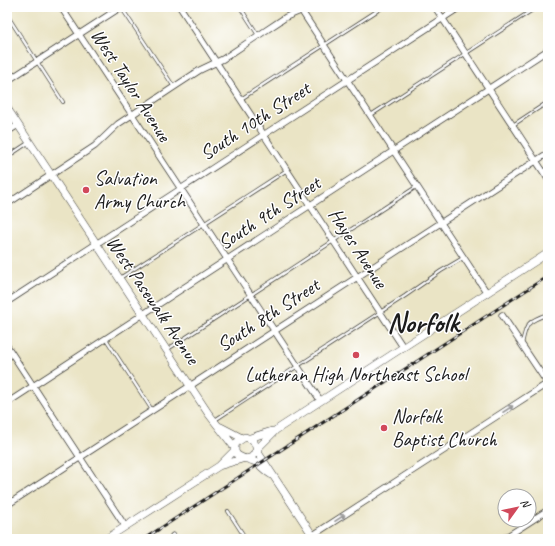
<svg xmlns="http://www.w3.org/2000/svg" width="555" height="546" viewBox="0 0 555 546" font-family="Caveat,sans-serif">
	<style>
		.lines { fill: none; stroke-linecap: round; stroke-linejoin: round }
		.service-casing { stroke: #3b3a35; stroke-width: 4 }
		.minor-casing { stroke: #3b3a35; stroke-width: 7 }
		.tertiary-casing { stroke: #3b3a35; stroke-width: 8 }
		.service { stroke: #fff; stroke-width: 2.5 }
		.minor { stroke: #fff; stroke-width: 5.5 }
		.tertiary { stroke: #fff; stroke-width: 7 }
		.rail-casing { stroke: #1c1c1c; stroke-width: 3 }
		.rail { stroke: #fff; stroke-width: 1.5; stroke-dasharray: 4.5; stroke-linecap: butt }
		.oneway { stroke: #999 }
		.poi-dot { fill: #d1495b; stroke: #fff; stroke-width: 1.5 }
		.labels { text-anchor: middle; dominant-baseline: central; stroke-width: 3; stroke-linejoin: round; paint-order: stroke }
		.street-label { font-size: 20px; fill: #1c1c1c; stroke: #fff }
		.poi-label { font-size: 20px; fill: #1c1c1c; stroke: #fff; text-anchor: start }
		.town-label { font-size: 28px; font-weight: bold; fill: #1c1c1c; stroke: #fff }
	</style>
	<rect width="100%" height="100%" fill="#fff"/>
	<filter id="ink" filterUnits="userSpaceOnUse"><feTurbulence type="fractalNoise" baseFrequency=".025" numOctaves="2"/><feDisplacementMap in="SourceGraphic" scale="8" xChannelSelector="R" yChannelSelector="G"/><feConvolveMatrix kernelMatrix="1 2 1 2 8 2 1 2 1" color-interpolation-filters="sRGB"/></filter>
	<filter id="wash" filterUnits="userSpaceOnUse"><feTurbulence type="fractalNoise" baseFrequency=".012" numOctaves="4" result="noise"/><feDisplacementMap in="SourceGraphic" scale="16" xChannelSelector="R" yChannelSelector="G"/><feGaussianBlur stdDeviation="0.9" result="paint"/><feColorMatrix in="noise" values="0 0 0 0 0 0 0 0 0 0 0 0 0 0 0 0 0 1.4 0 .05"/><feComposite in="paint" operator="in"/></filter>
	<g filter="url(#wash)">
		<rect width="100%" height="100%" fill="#eae4c5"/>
	</g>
	<g filter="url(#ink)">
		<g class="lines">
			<defs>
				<path id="service" d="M121,7L174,87
					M240,7L258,35
					M7,15L63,102
					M241,99L383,7
					M371,115L537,7
					M513,125L548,102
					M7,157L28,143
					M120,278L287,170
					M106,339L152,410
					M522,344C526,323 528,321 548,314
					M168,349L416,187
					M215,420L405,296L441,271L463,258
					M228,511L246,539"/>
				<path id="minor" d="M61,7L320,400
					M180,7L403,347
					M299,7L487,293
					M435,7L548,179
					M7,81L121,7
					M7,132L18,125
					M7,204L95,146L118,124L174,87L200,70L223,59L286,17L310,7
					M7,302L460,7
					M502,315L548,384
					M7,346L125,526
					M7,403L548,50
					M7,505L548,153
					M173,536L175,539
					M307,539L548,383
					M503,539L548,510"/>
				<path id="tertiary" d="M7,108L208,413L235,448
					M221,427L242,438
					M250,438L272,431
					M257,449L276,430L548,253
					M257,451L315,539
					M246,459L252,457L257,449L253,440L245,437L236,443C230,460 248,457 257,463C262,467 266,472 272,475
					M219,466L242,459
					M106,539L219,466L235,450"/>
			</defs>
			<use href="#service" class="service-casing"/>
			<use href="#minor" class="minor-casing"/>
			<use href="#tertiary" class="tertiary-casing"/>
			<use href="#service" class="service"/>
			<use href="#minor" class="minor"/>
			<use href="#tertiary" class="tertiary"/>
			<defs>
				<path id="rail" d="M144,539L548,276"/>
			</defs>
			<use href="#rail" class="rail-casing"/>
			<use href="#rail" class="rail"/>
		</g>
		<defs><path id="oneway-shaft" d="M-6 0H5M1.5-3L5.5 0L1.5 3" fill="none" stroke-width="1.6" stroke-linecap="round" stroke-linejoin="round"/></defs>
		<g class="oneway">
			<use href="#oneway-shaft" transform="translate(508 409) rotate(-33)"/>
			<use href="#oneway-shaft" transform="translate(340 518) rotate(-33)"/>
		</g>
	</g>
	<g class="poi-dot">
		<circle cx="86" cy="190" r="4"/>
		<circle cx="356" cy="355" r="4"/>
		<circle cx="384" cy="428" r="4"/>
	</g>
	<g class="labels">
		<g class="street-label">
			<text transform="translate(131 85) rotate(57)">West Taylor Avenue</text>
			<text transform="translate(255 121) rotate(-33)">South 10th Street</text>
			<text transform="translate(269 213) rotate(-33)">South 9th Street</text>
			<text transform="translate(358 248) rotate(57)">Hayes Avenue</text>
			<text transform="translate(153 300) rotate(56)">West Pasewalk Avenue</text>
			<text transform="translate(268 315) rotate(-33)">South 8th Street</text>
		</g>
		<g class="poi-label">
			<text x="94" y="178">Salvation<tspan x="94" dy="23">Army Church</tspan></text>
			<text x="356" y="374" text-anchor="middle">Lutheran High Northeast School</text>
			<text x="392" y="416">Norfolk<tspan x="392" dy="23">Baptist Church</tspan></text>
		</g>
		<g class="town-label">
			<text x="423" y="322">Norfolk</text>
		</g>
	</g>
	<rect width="555" height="546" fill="none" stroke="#fff" stroke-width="24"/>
	<g transform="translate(517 508) rotate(57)"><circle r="19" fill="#ffffff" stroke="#a4a4a4"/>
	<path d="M0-3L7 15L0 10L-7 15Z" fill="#d1495b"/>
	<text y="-6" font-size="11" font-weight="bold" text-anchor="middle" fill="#1c1c1c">N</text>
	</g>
</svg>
